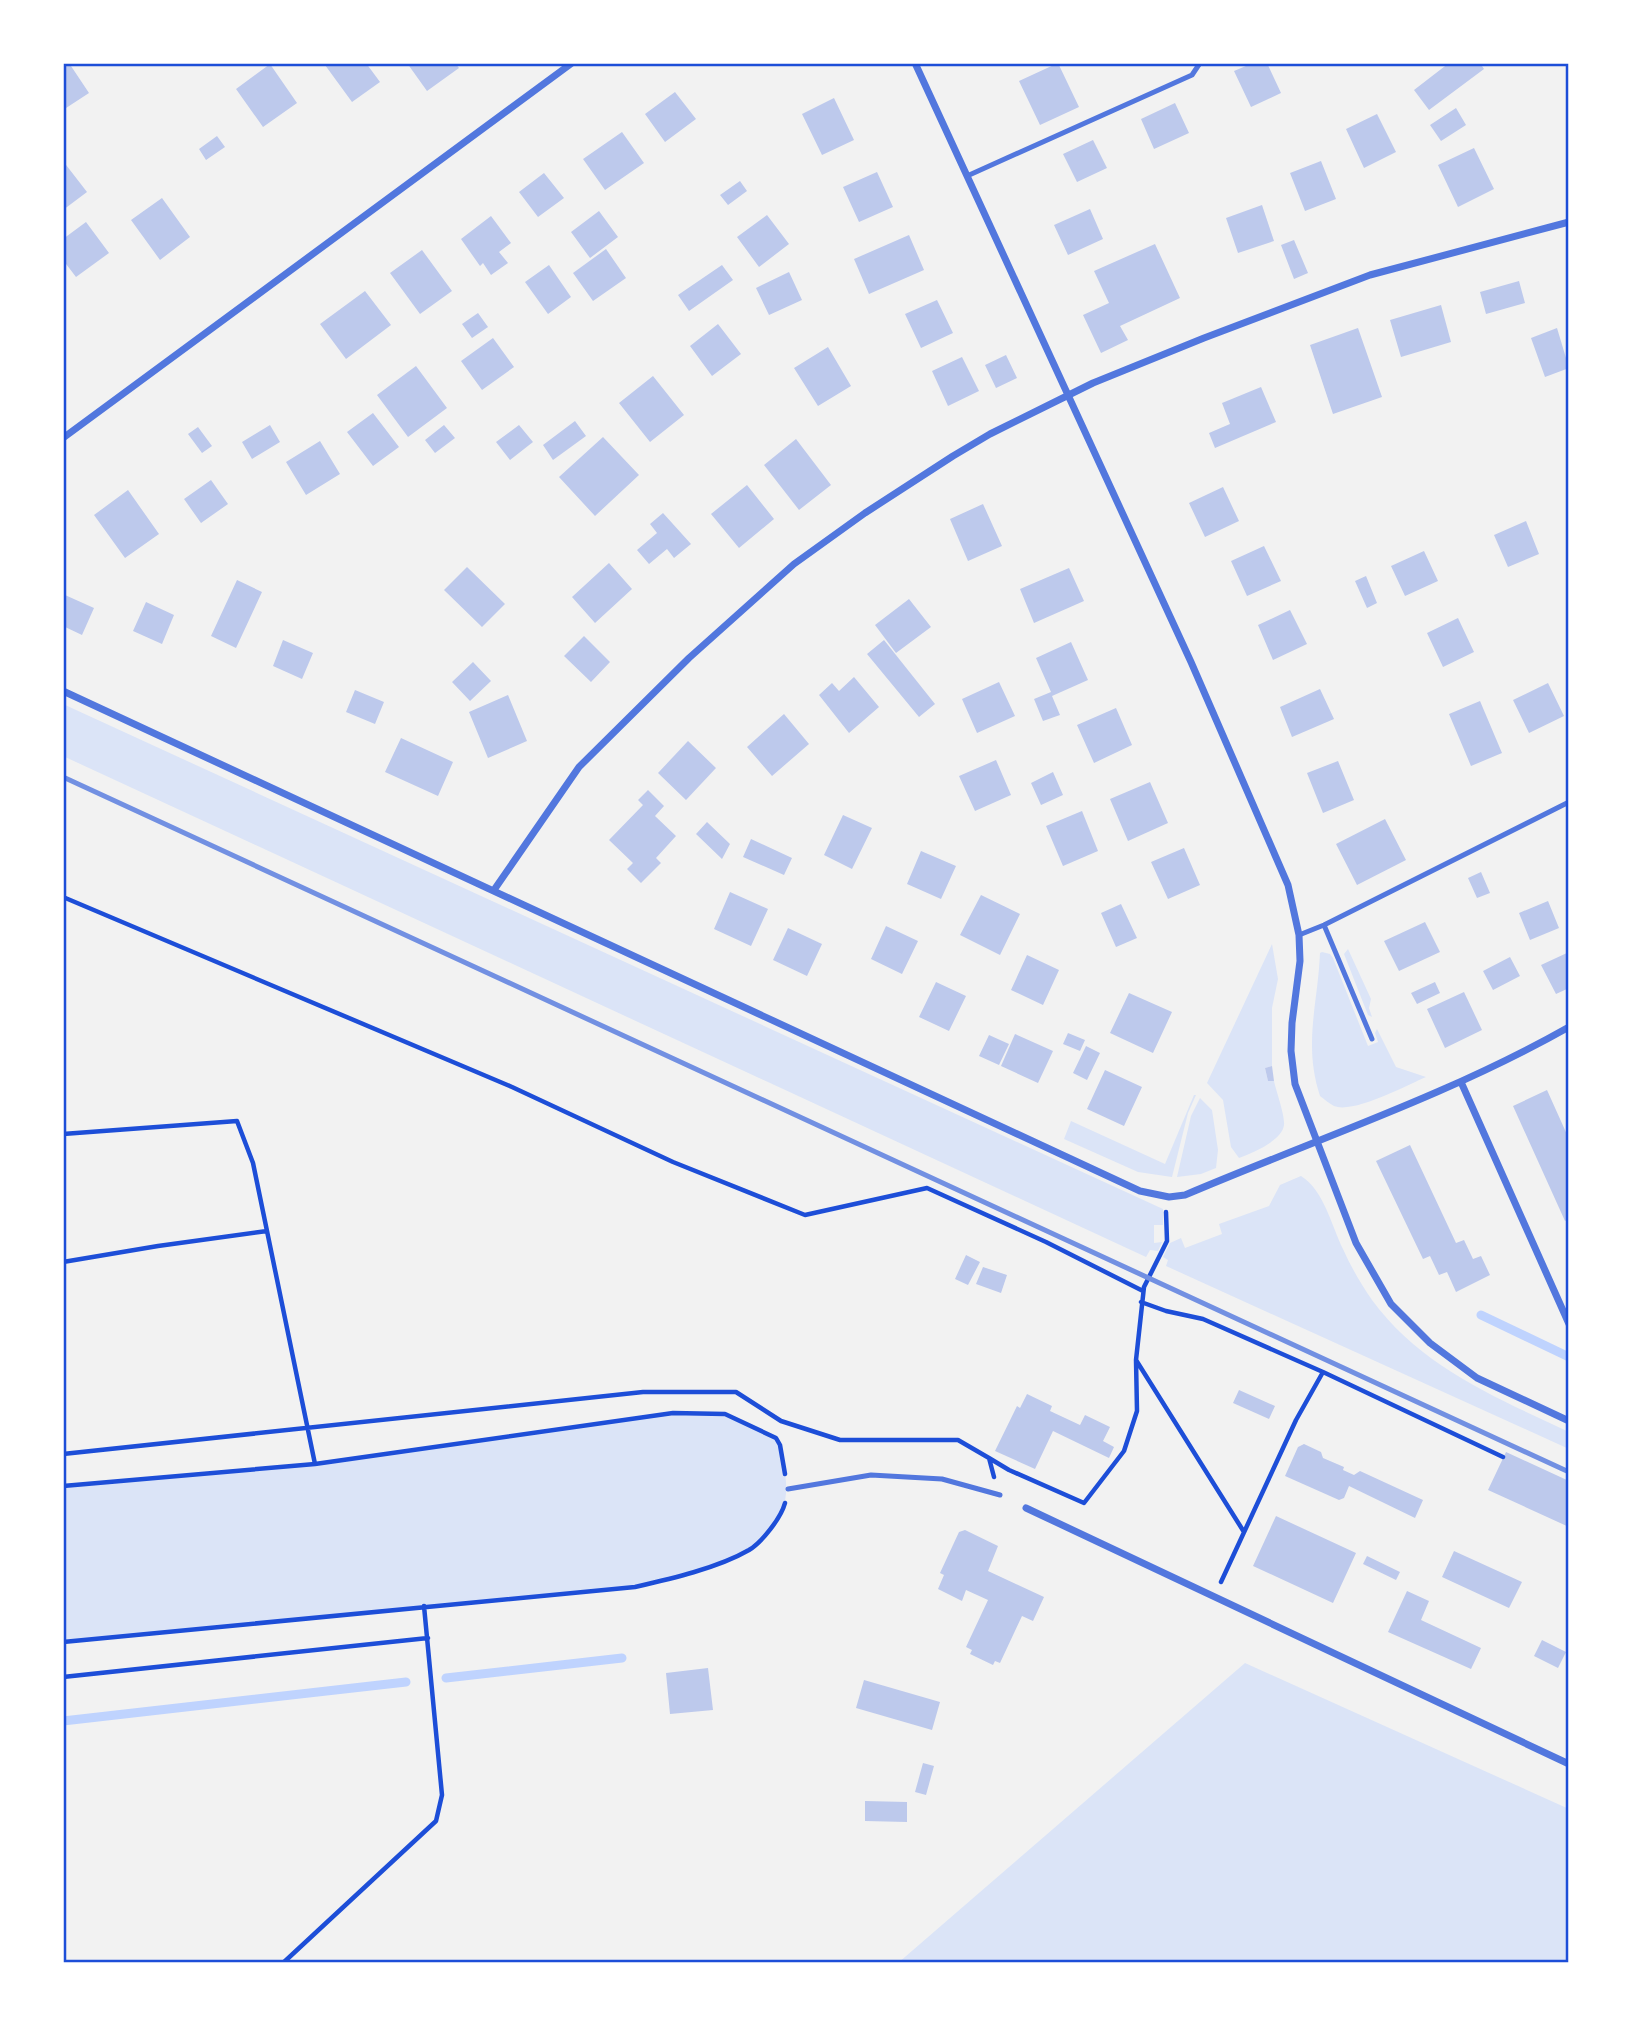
<svg xmlns="http://www.w3.org/2000/svg" width="1632" height="2026" viewBox="0 0 1632 2026" font-family="'Varela Round',sans-serif">
	<style>
		.green { fill: #dbe4f7 }
		.lines { fill: none; stroke-linecap: round; stroke-linejoin: round }
		.stream { stroke: #bfd3fe; stroke-width: 9 }
		.building { fill: #bdc9ec }
		.path { stroke: #1d4ed8; stroke-width: 4.5 }
		.service { stroke: #5277de; stroke-width: 5 }
		.minor { stroke: #5277de; stroke-width: 7 }
		.rail { stroke: #7290e2; stroke-width: 5 }
		.neatline { fill: none; stroke: #1d4ed8; stroke-width: 2.5 }
	</style>
	<rect width="100%" height="100%" fill="#f2f2f2"/>
	<path class="green" d="M63,704L1163,1209V1225H1154V1243L1162,1242L1158,1251L1150,1250L1146,1257L63,756Z
		M1272,944L1278,979L1272,1008V1066L1265,1068L1268,1081H1274C1276,1091 1285,1115 1284,1125C1282,1141 1252,1153 1239,1158L1231,1147L1223,1100L1207,1083Z
		M1348,949L1371,999L1369,1008L1372,1017L1368,1015L1344,954Z
		M1322,952L1330,954L1333,958L1368,1046L1378,1042L1375,1033L1377,1029L1396,1067L1426,1077C1407,1085 1354,1114 1334,1106C1330,1104 1324,1099 1320,1096C1303,1044 1318,1004 1320,953Z
		M1194,1095H1196L1188,1113L1172,1177L1138,1172L1064,1139L1071,1121L1165,1164Z
		M1200,1098L1212,1110L1218,1150L1216,1168L1201,1174L1177,1177L1191,1116Z
		M1301,1176C1324,1190 1332,1227 1343,1249C1351,1267 1361,1284 1372,1300C1421,1367 1497,1398 1569,1432V1449L1166,1266L1168,1260L1163,1257L1170,1243L1181,1238L1185,1248L1222,1234L1219,1224L1269,1206L1280,1185Z
		M673,1413L725,1414L776,1438C783,1449 783,1462 785,1474C799,1553 692,1573 635,1587L63,1642V1486L315,1464Z
		M1245,1663L1569,1809V1963H898Z"/>
	<g class="lines">
		<path class="stream" d="M1481,1315L1569,1357
			M446,1678L622,1658
			M63,1721L406,1682"/>
	</g>
	<path class="building" d="M63,63H69L89,93L63,110Z
		M327,63H366L380,82L352,102L325,65Z
		M407,63H455L459,68L427,91Z
		M1058,63L1079,107L1040,125L1019,81Z
		M1253,63H1267L1281,93L1251,107L1234,71Z
		M1449,63H1480L1484,69L1429,110L1414,90Z
		M270,64L297,103L263,127L236,89Z
		M675,92L696,119L665,142L645,114Z
		M834,98L854,140L822,155L802,114Z
		M1175,103L1189,133L1154,149L1141,119Z
		M1456,108L1466,125L1441,141L1430,125Z
		M1377,114L1396,152L1364,168L1346,129Z
		M622,132L644,163L605,190L583,159Z
		M217,136L225,147L206,160L199,149Z
		M1093,140L1107,168L1077,182L1063,154Z
		M1474,148L1494,189L1458,207L1438,165Z
		M63,161L87,192L63,210Z
		M1321,161L1336,199L1305,211L1290,173Z
		M877,172L893,207L859,222L843,187Z
		M544,173L564,198L538,217L519,192Z
		M740,181L747,191L728,205L720,195Z
		M162,198L190,237L160,260L131,220Z
		M1262,205L1274,241L1238,253L1226,218Z
		M1090,209L1103,239L1068,255L1054,225Z
		M599,211L618,237L590,258L571,232Z
		M767,215L789,244L759,267L737,237Z
		M491,216L511,243L499,252L508,263L491,275L483,263L480,266L461,239Z
		M86,222L109,253L76,277L63,260V239Z
		M909,235L924,270L869,294L854,259Z
		M1294,240L1308,273L1294,279L1281,245Z
		M1155,244L1180,298L1120,326L1128,340L1101,353L1083,315L1109,303L1094,271Z
		M606,249L626,278L593,301L573,273Z
		M422,250L452,291L420,314L390,273Z
		M549,265L571,297L548,314L525,282Z
		M722,265L733,280L689,311L678,295Z
		M789,272L802,300L769,315L756,288Z
		M1519,281L1525,303L1486,314L1480,292Z
		M365,291L391,325L346,359L320,324Z
		M937,300L953,333L921,348L905,314Z
		M1441,305L1451,342L1401,357L1390,320Z
		M478,313L488,327L472,338L462,324Z
		M718,324L741,354L712,376L690,346Z
		M1358,328L1382,397L1333,414L1310,345Z
		M1557,328L1569,368L1545,377L1531,338Z
		M493,338L514,367L482,390L461,361Z
		M828,347L851,386L818,406L794,368Z
		M1006,355L1017,378L996,388L985,365Z
		M962,357L979,391L948,406L932,371Z
		M416,366L447,408L408,437L377,395Z
		M653,376L684,415L650,442L619,403Z
		M1261,387L1276,422L1215,448L1209,433L1230,424L1222,403Z
		M373,413L399,447L373,466L347,432Z
		M575,421L586,436L553,460L543,445Z
		M270,425L280,442L252,459L242,442Z
		M444,425L455,438L435,453L425,440Z
		M519,425L533,442L510,460L496,442Z
		M198,427L212,446L202,453L188,434Z
		M603,437L639,475L595,516L559,477Z
		M796,439L831,485L799,510L764,465Z
		M320,441L340,474L306,495L286,462Z
		M211,480L228,504L201,523L184,499Z
		M747,485L774,519L739,548L711,514Z
		M1223,487L1239,521L1205,537L1189,503Z
		M128,490L159,534L125,558L94,515Z
		M983,504L1002,546L968,561L950,519Z
		M663,513L691,544L674,558L667,549L649,564L637,550L657,533L650,524Z
		M1526,521L1539,554L1508,567L1494,535Z
		M1264,546L1281,581L1247,596L1231,561Z
		M1424,551L1438,581L1405,596L1391,566Z
		M609,563L632,589L595,623L572,597Z
		M467,567L505,604L482,627L444,590Z
		M1069,568L1084,601L1034,623L1020,589Z
		M1366,576L1377,603L1367,608L1355,581Z
		M237,580L262,592L236,648L211,636Z
		M65,595L94,608L82,635L63,626V600Z
		M909,599L931,627L896,653L875,625Z
		M146,602L174,615L162,644L133,631Z
		M1290,610L1307,644L1273,660L1258,625Z
		M1458,618L1474,652L1443,667L1427,633Z
		M584,636L610,662L591,682L564,656Z
		M283,640L313,653L302,679L273,666Z
		M884,640L935,704L919,717L867,654Z
		M1071,642L1088,680L1052,696L1060,715L1043,721L1034,699L1051,692L1036,658Z
		M473,662L491,681L470,701L452,682Z
		M854,677L879,707L849,733L819,695L832,683L839,691Z
		M999,682L1015,716L977,733L962,699Z
		M1548,683L1564,716L1529,733L1513,700Z
		M1320,689L1334,719L1292,737L1280,707Z
		M355,690L384,702L375,724L346,712Z
		M508,695L527,741L488,758L469,712Z
		M1480,701L1502,753L1471,766L1449,714Z
		M1116,708L1132,745L1094,763L1077,725Z
		M784,714L809,744L772,776L747,747Z
		M401,738L453,762L438,796L385,772Z
		M688,741L716,768L686,800L658,773Z
		M996,760L1011,795L975,811L959,776Z
		M1338,761L1354,800L1323,813L1307,773Z
		M1053,772L1063,795L1041,805L1031,783Z
		M1150,782L1168,823L1128,841L1110,799Z
		M648,790L664,806L655,816L676,836L656,858L661,863L641,883L627,869L633,863L609,840L643,805L638,800Z
		M1082,811L1098,851L1063,866L1046,826Z
		M843,815L872,828L852,869L824,855Z
		M1385,819L1406,860L1357,885L1336,844Z
		M707,822L730,844L722,859L696,834Z
		M751,839L792,858L784,875L743,857Z
		M1184,848L1200,885L1168,899L1151,862Z
		M921,851L956,866L941,899L907,884Z
		M1481,872L1490,893L1477,898L1468,878Z
		M730,892L768,909L751,946L714,929Z
		M981,895L1020,914L1000,955L960,935Z
		M1548,901L1559,928L1530,940L1519,913Z
		M1121,904L1137,938L1116,947L1101,913Z
		M1425,922L1440,952L1399,971L1384,941Z
		M886,926L918,941L902,974L871,959Z
		M788,928L822,944L807,976L773,960Z
		M1569,952V988L1556,994L1541,965Z
		M1027,955L1059,970L1043,1005L1011,990Z
		M1510,957L1520,976L1493,990L1483,971Z
		M936,982L966,996L949,1031L919,1017Z
		M1435,982L1440,993L1417,1004L1411,993Z
		M1464,992L1482,1030L1445,1048L1427,1009Z
		M1129,993L1172,1012L1153,1053L1110,1033Z
		M1068,1033L1085,1040L1080,1051L1063,1044Z
		M1015,1034L1053,1051L1038,1083L1001,1066Z
		M989,1035L1009,1044L999,1065L979,1056Z
		M1086,1046L1100,1053L1087,1080L1073,1073Z
		M1272,1066L1274,1081H1268L1265,1068Z
		M1105,1070L1142,1087L1124,1126L1087,1109Z
		M1547,1090L1569,1139V1219L1565,1221L1513,1106Z
		M1410,1145L1456,1243L1464,1240L1473,1259L1481,1256L1490,1275L1456,1292L1447,1272L1439,1275L1430,1256L1423,1259L1376,1161Z
		M966,1255L980,1262L968,1285L955,1279Z
		M983,1267L1007,1275L1001,1293L976,1284Z
		M1239,1390L1275,1406L1269,1419L1233,1403Z
		M1027,1394L1052,1406L1050,1411L1080,1425L1085,1415L1110,1427L1103,1441L1114,1447L1109,1458L1053,1431L1035,1469L995,1451L1017,1406L1020,1408Z
		M1304,1444L1321,1452L1323,1458L1344,1467L1343,1470L1354,1475L1360,1471L1423,1500L1415,1518L1349,1486L1344,1498L1339,1500L1285,1476L1298,1447Z
		M1506,1452L1569,1481V1527L1488,1490Z
		M1276,1516L1356,1553L1333,1603L1253,1566Z
		M965,1530L998,1546L988,1571L1044,1597L1033,1621L1022,1616L1000,1663L995,1661L993,1665L970,1654L972,1650L966,1647L988,1600L966,1590L962,1601L938,1589L944,1575L940,1573L959,1532Z
		M1454,1551L1522,1582L1509,1608L1442,1577Z
		M1367,1556L1400,1572L1396,1580L1363,1564Z
		M1407,1591L1429,1601L1421,1620L1481,1648L1471,1669L1388,1632Z
		M1542,1640L1566,1652L1558,1668L1534,1656Z
		M708,1668L713,1710L670,1714L666,1673Z
		M864,1680L940,1702L932,1730L856,1708Z
		M923,1763L934,1766L926,1795L915,1792Z
		M865,1801L907,1802V1822L865,1821Z"/>
	<g class="lines">
		<path class="path" d="M63,897L512,1087L673,1162L805,1215L927,1188L1046,1242L1143,1291
			M63,1134L237,1121L253,1163L315,1464
			M1166,1212L1167,1241L1144,1287L1136,1360L1244,1532
			M63,1262L158,1246L267,1231
			M1141,1302L1166,1311L1203,1319L1323,1372L1503,1457
			M63,1454L643,1392H736L781,1421L840,1440H958L989,1458L994,1477
			M989,1458L1009,1470L1084,1503L1124,1451L1137,1411L1136,1360
			M63,1486L315,1464L673,1413L725,1414L776,1438L780,1445L785,1474
			M1221,1582L1296,1420L1323,1372
			M63,1642L635,1587C670,1579 718,1568 749,1550C762,1542 781,1518 785,1503
			M63,1677L428,1638
			M283,1963L436,1821L442,1795L424,1606"/>
		<path class="service" d="M967,176L1192,75L1200,63
			M1324,925L1372,1039
			M1299,935L1324,925L1569,802
			M788,1489L871,1475L942,1479L1000,1495"/>
		<path class="minor" d="M915,63L1191,662L1288,885L1299,935L1300,961L1292,1023L1291,1051L1295,1084L1356,1243L1391,1304L1430,1343L1477,1378L1569,1421
			M63,438L572,63
			M63,691L1140,1191L1169,1197L1185,1195C1314,1140 1447,1096 1569,1027
			M494,890L579,767L689,658L794,564L865,513L953,456L990,434L1093,383L1204,338L1370,275L1569,222
			M1461,1082L1569,1324
			M1026,1508L1569,1764"/>
		<path class="rail" d="M63,777L1569,1472"/>
	</g>
	<rect width="1632" height="2026" fill="none" stroke="#ffffff" stroke-width="130"/>
	<rect x="65" y="65" width="1502" height="1896" class="neatline"/>
</svg>
